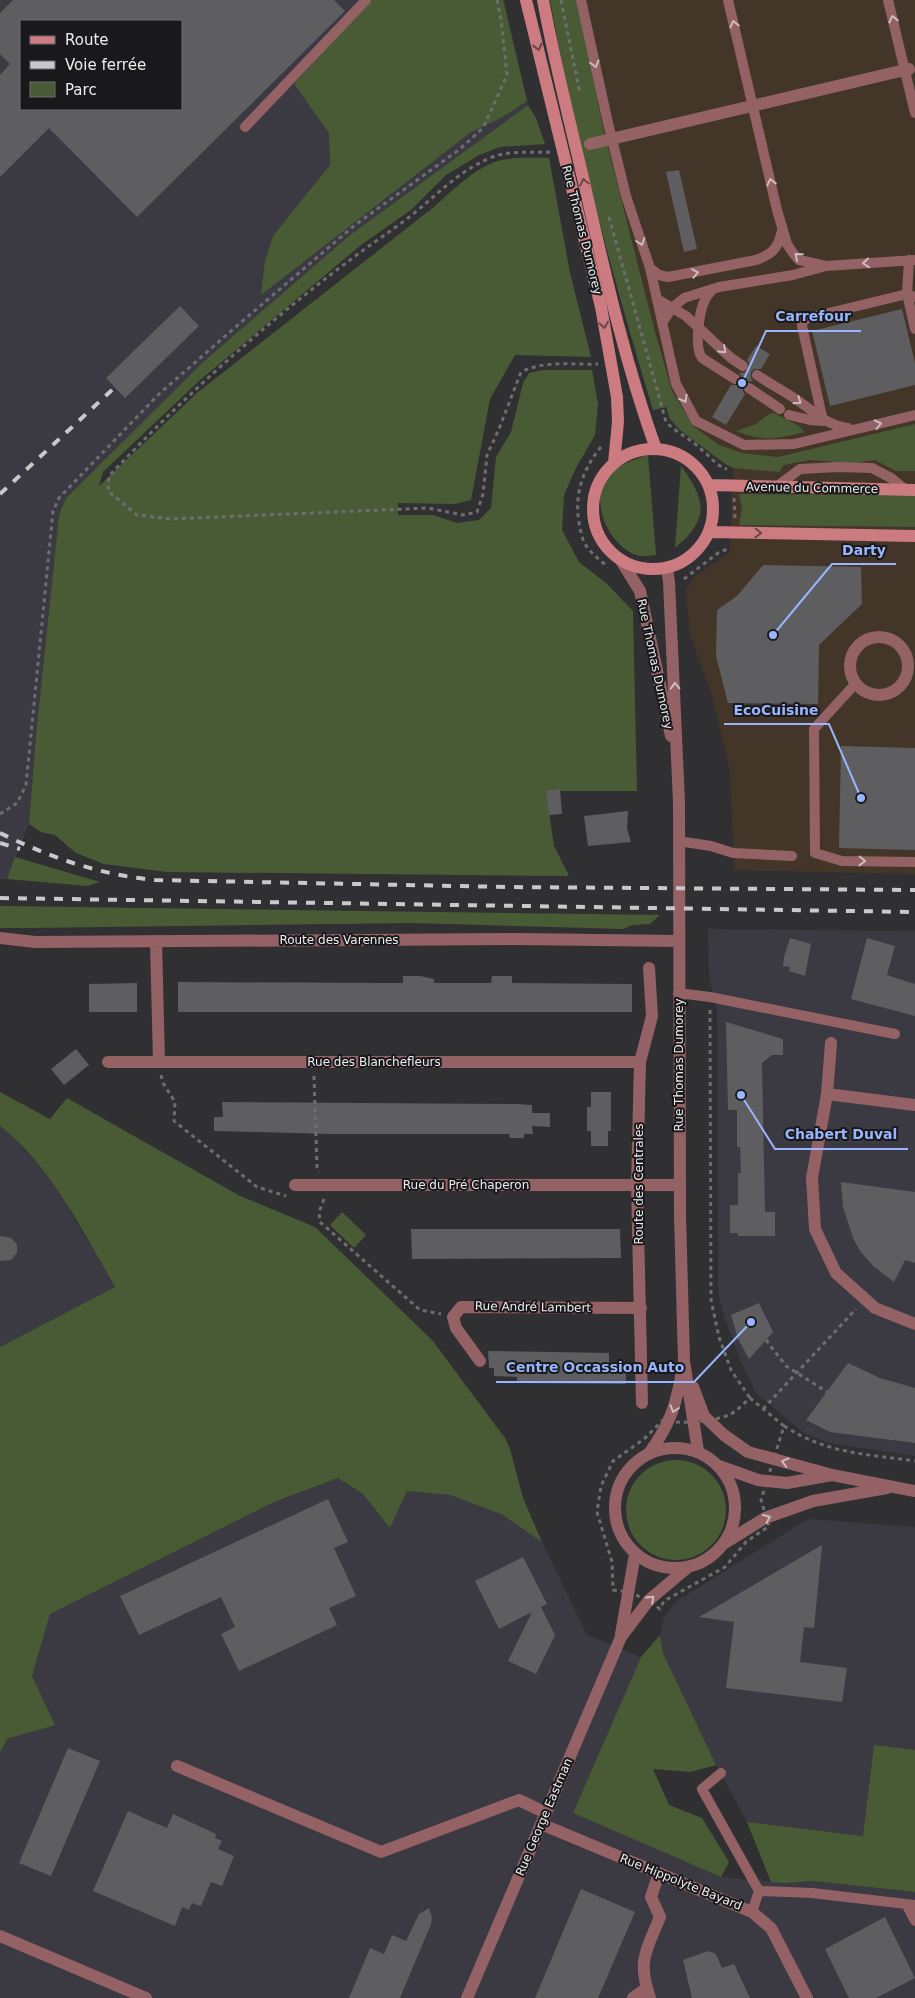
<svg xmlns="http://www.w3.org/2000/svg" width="915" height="1998" viewBox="0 0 915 1998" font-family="'DejaVu Sans',sans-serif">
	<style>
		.commercial { fill: #433628 }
		.built { fill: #3b3a42; fill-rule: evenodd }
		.green { fill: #485b35 }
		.building { fill: #5e5e60; fill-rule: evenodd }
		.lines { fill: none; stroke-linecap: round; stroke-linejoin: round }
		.path { stroke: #6e6e70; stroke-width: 3; stroke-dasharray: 4 4; stroke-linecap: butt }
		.service { stroke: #946264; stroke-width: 10 }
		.pedestrian { stroke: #946264; stroke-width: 12 }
		.minor { stroke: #946264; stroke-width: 12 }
		.tertiary { stroke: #946264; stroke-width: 12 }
		.secondary { stroke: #cc7c80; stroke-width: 12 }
		.rail { stroke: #c9c8ca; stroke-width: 4; stroke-dasharray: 9 9; stroke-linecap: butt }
		.oneway { stroke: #cebcbe }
		.oneway2 { stroke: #6a4548 }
		.labels { text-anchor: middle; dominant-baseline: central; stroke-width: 4; stroke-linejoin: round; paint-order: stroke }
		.street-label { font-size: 12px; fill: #edecee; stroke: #19181a }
		.leader { fill: none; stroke: #98b5fd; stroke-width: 2 }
		.callout-dot { fill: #98b5fd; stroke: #19181a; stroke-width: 2 }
		.callout-label { font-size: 14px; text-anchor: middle; font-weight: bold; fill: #98b5fd; stroke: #19181a; stroke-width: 4; stroke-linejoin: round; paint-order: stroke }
	</style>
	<rect width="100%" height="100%" fill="#303033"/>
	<path class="commercial" d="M566,0H915V874L734,870L730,770L712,696L690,634L686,590L696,575L730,553L733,468L715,457L670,419Z"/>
	<path class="built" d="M0,0H504L528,105L350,235L202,363L66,498L59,515L36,735L29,824L7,879H0ZM21,21H181V109H21Z
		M708,929L915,931V1456L829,1443L804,1433L756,1393L742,1364L725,1319L718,1293L717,1009L709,976Z
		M0,1126L11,1135L51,1179L115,1287L0,1347Z
		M338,1478L363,1494L390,1528L407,1491L450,1495L501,1514L542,1542L587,1635L641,1657L573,1813L721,1877L785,1883L813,1881L915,1892V1998H0V1753L7,1739L54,1724L32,1676L50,1614L274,1502Z
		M808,1519L915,1527V1750L874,1745L864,1836L747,1822L716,1765L663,1653L660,1635L664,1618L677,1601Z"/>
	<path class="green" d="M370,0H503L527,101L501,118L471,132L261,295L265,261L273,236L330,165L329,133L294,84Z
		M550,0H578L603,128L655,332L672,391L693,426L719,445L743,453L778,457L915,424V471H896L875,460L852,463L810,460L784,465L779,472L733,468L724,463L680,430L670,419L666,407L653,410C612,275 575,139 550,0Z
		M528,105L536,118L545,144L500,147L479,155L446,175L411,210L361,245L199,381L103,472L99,486L197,393L435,206C452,191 479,164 502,160C517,157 534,158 549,158L570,273L591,357L515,355L490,399L471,500L455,504L398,503V515H433L457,523L479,520L491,508L496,457L511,432L523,383L529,373L543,370H592L598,404L595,435L576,468L564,495L562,530L579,562L606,583L633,611L637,791H546L554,846L569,876L167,872L104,864L76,853L55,835L41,832L29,824L36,735L59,515L66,498L202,363L350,235Z
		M774,413L799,426L804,432C778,439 762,442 736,431L754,425L769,414Z
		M648,455L656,555C651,555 645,557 640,556C611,550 588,502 607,477C618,464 633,460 648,455Z
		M681,466C706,500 710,519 675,548Z
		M739,494L915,495V527L739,525L742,509Z
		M15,857L100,882L87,886L7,879Z
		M0,906L660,915L650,924L633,925L623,929L412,923L29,928H0Z
		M0,1092L50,1119L67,1098L240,1196L315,1227L432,1340L505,1438L510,1449L523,1498L542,1542L501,1514L450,1495L407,1491L390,1528L363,1494L338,1478L274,1502L50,1614L32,1676L55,1725L7,1739L0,1753V1347L115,1287C83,1232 51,1166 0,1126Z
		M342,1212L366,1235L354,1248L330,1225Z
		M626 1510a50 50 0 1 1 100 0a50 50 0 1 1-100 0Z
		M660,1635L663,1653L716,1765L690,1772L653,1769L669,1805L702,1818L729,1862L721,1877L573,1813L641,1657Z
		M874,1745L915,1750V1892L813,1881L785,1883L771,1882L747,1822L863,1836Z"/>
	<path class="building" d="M13,0H334L345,11L137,217L49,128L0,177V75L10,64L0,54V13ZM21,21H181V109H21Z
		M679,170L697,249L684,252L666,172Z
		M180,306L199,326L125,398L106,378Z
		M902,309L915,363V385L830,406L812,331Z
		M756,346L770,354L761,369H754L751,372V378L753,381L746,382L743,385V391L745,394L726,425L712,417L731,385H738L741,382V376L739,373L746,372L749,369V363L747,360Z
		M763,565L861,567L862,604L819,645L818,704L728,703L716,656L717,610L737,596Z
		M841,746L915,748V850L839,848Z
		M560,789L562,814L549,815L546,791Z
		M628,811L627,828L631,842L588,846L584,816Z
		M790,938L811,944L805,976L789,971L790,967L783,966L784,957Z
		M867,938L895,946L887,975L915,984V1016L851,999Z
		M403,976H420L434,979V983H491L492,976H512V983L632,984V1012H178V982L382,983H403Z
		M137,983V1012H89V984Z
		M726,1022L783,1039V1055H772L762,1063L765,1212H775V1236H738V1233H730V1205H738V1173H741L740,1147H737V1110H728Z
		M76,1049L89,1065L64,1085L51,1069Z
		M591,1092H611V1131H608V1146H591V1131H587V1107H591Z
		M222,1102L518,1104L532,1105V1113H550V1127L532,1126L533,1134H524V1138H510L509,1134H333L214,1131V1117H223Z
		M841,1182L915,1192V1263L905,1260L894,1282L873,1266L860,1251L853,1238L843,1207Z
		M411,1229H620L621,1258L412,1259Z
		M0,1236L11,1238L17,1244V1253L11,1260L0,1261Z
		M759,1303L773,1332L749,1359L738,1339L731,1315Z
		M488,1351L609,1353V1369H626V1384L517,1383V1377L494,1376V1368H489Z
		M848,1363L880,1378L915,1388V1443L830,1432L806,1420Z
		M328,1499L348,1542L334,1548L356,1596L329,1608L337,1625L239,1671L221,1634L235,1627L221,1597L139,1635L120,1596Z
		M822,1545L814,1628L804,1627L800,1662L847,1668L842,1702L726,1688L734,1622L699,1617Z
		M523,1557L547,1604L541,1607L555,1635L536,1674L508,1661L532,1612L499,1629L475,1581Z
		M68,1748L100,1761L51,1876L19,1863Z
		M128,1811L167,1828L173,1814L216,1834L215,1838L222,1841L218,1849L234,1856L222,1886L211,1882L201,1906L192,1903L189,1910L182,1907L175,1926L93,1891Z
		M581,1889L635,1912L598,1998H535Z
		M429,1908L432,1917L431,1924L400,1998H349L370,1948L384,1954L392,1935L406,1941L419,1914Z
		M885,1917L915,1978L876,1998H849L825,1949Z
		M708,1951L716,1954L722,1968L734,1964L750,1998H692L683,1960Z"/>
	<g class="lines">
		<path class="path" d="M561,0L580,94
			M550,152C530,153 508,150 490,158C457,172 435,197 408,218C391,231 374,242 358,254C269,320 185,395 109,476L108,491L137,515L170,519L428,508L463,515L477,512L483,494L487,455L499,429L521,372C545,360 572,365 598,364
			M609,217L666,422C677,433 691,439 702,450C711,457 716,466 727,469
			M601,447C582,470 573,497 580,527C581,533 583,543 588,548C593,555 601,561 608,567
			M734,498L735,519
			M684,579L718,553L730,548
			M0,814L17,803L26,785L53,511L59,498L159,394L239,324L355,225L460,149L483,128L507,75L501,19L497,0
			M710,1010L711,1300L719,1337L731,1370L750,1398
			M161,1075L163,1083L175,1102L174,1121L257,1187L286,1196
			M314,1076L317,1167L319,1172
			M324,1199L319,1212L320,1222L420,1310L441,1314
			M766,1340L786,1366L827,1392
			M750,1398L784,1426L761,1500L769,1526L746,1542L725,1567L664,1601L660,1609C646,1598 632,1592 613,1590L612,1562L597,1512L601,1486L613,1461L644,1439L663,1420C678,1425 717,1421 731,1414C738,1410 744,1403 750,1398Z
			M763,1409L856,1309
			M784,1426C828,1454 866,1454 915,1461"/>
		<path class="service" d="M581,0L608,123L626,196L650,268L676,384L696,421L744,445L794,444L915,415
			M728,0L777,210L787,244L793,253L799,260L826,266
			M888,0L915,113
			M245,127L366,0
			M909,260L907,294L915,329
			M650,268L659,275L668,277L756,260C773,254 778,248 782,231
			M712,290C710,293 706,296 705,300C699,311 694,348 702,358L735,379
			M657,299L686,316L731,358L743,366
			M662,323L672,308L684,298L719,287L793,275L826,266L915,260
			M757,375C770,384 784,391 797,400C815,412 826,425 848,428
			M749,388L780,409
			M789,415L810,420L823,421L802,326L803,321L808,318L907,294L915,297
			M776,487L800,469L837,467L872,468L891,478L906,490
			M856,683L814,729L815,853L842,861L915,862
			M678,841L711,846L733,853L792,856
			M678,993L710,997L895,1034
			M721,1773L702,1789L759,1891L752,1912
			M759,1891L812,1893L915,1905
			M906,1904L915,1921"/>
		<path class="pedestrian" d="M590,144L909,69"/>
		<path class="minor" d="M850 666a29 29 0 1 1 58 0a29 29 0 1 1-58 0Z
			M0,938L35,942L517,939L679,941
			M156,941L159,1062
			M831,1043L827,1094L812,1178L815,1229L836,1273L875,1308L915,1324
			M108,1062H640
			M827,1094L915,1105
			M295,1185H680
			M480,1361L456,1328L453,1317L461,1307L641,1308
			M642,1403L637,1185L640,1062L652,1016L649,968
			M621,1634L635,1554
			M177,1766L381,1852L519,1800L546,1813
			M541,1824L752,1912L771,1928L807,1998
			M0,1936L146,1998
			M467,1998L621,1637L649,1600L687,1568
			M633,1998L647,1988
			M650,1998C637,1961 646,1951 660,1917L651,1897L659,1873"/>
		<path class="tertiary" d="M622,562L640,591L671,736
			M667,568L669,582L679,802L680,1216L684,1361L698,1451
			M693,1387L704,1416L724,1435L748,1452L832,1475
			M615 1508a60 60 0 1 1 120 0a60 60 0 1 1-120 0Z
			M650,1452C670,1424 676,1405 682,1372
			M719,1466L758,1480L767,1481L787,1483L832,1475L915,1491
			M725,1543L765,1518L813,1501L887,1488"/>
		<path class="secondary" d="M526,0L601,307L617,397L618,422L614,463
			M543,0C554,60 569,118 583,178C604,269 624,360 656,449
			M593 509a60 60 0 1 1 120 0a60 60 0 1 1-120 0Z
			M709,485L915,490
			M709,532L915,536"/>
		<path class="rail" d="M0,494L113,389
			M0,833C49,857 100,875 155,880L506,887L915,890
			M0,843L20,849
			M0,898L915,912"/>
	</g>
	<defs><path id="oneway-chevron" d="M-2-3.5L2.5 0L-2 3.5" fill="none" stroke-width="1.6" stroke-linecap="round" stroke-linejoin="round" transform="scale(1.25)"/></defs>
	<g class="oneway">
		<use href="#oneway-chevron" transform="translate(893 19) rotate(-104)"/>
		<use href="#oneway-chevron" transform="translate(734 24) rotate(-103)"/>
		<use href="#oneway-chevron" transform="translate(595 64) rotate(74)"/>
		<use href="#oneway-chevron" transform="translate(771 182) rotate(-103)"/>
		<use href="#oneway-chevron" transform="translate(641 242) rotate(72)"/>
		<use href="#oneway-chevron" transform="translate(798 256) rotate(-139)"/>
		<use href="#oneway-chevron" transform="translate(866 263) rotate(175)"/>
		<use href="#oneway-chevron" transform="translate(695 273) rotate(-11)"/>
		<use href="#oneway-chevron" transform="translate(723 350) rotate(43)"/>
		<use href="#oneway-chevron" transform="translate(684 399) rotate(61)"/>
		<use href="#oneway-chevron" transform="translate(798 401) rotate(35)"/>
		<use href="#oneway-chevron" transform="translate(878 424) rotate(-14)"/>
		<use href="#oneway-chevron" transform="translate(675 686) rotate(-92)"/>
		<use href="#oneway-chevron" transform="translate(862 861) rotate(1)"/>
		<use href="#oneway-chevron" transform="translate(674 1409) rotate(108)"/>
		<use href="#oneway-chevron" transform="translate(785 1462) rotate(-165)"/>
		<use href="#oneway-chevron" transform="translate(767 1518) rotate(-24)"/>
		<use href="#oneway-chevron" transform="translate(651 1599) rotate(-44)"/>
	</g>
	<g class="oneway2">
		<use href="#oneway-chevron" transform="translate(538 47) rotate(76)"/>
		<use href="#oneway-chevron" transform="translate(584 182) rotate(-103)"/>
		<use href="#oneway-chevron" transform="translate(604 325) rotate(80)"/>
		<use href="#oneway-chevron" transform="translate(758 533) rotate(1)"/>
	</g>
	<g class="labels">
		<g class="street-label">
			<text transform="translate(582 230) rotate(76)">Rue Thomas Dumorey</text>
			<text transform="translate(812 488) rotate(1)">Avenue du Commerce</text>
			<text transform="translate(655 664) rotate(78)">Rue Thomas Dumorey</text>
			<text x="339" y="940">Route des Varennes</text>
			<text x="374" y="1062">Rue des Blanchefleurs</text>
			<text transform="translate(679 1065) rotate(-90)">Rue Thomas Dumorey</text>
			<text transform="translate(639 1184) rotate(-90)">Route des Centrales</text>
			<text x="466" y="1185">Rue du Pré Chaperon</text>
			<text transform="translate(533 1307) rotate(1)">Rue André Lambert</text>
			<text transform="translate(544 1817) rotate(-67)">Rue George Eastman</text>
			<text transform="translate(681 1882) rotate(22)">Rue Hippolyte Bayard</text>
		</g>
	</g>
	<path class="leader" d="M742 383L766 331H861M773 635L832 564H896M861 798L829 724H724M741 1095L775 1149H908M751 1322L694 1382H496"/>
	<g class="callout-dot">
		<circle cx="742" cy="383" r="5"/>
		<circle cx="773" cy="635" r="5"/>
		<circle cx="861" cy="798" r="5"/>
		<circle cx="741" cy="1095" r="5"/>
		<circle cx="751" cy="1322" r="5"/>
	</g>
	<g class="callout-label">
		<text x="813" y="321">Carrefour</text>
		<text x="864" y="555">Darty</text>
		<text x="776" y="715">EcoCuisine</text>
		<text x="841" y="1139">Chabert Duval</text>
		<text x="595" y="1372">Centre Occassion Auto</text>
	</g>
	<rect x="20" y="20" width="162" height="90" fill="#19181a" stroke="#6e6d6f"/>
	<rect x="30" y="36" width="25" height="8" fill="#cc7c80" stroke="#6e6d6f"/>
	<text x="65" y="45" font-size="15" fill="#edecee">Route</text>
	<rect x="30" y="61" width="25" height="8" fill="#c9c8ca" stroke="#6e6d6f"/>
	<text x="65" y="70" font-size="15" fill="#edecee">Voie ferrée</text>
	<rect x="30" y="82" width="25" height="15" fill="#485b35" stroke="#6e6d6f"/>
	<text x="65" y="95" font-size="15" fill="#edecee">Parc</text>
</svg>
